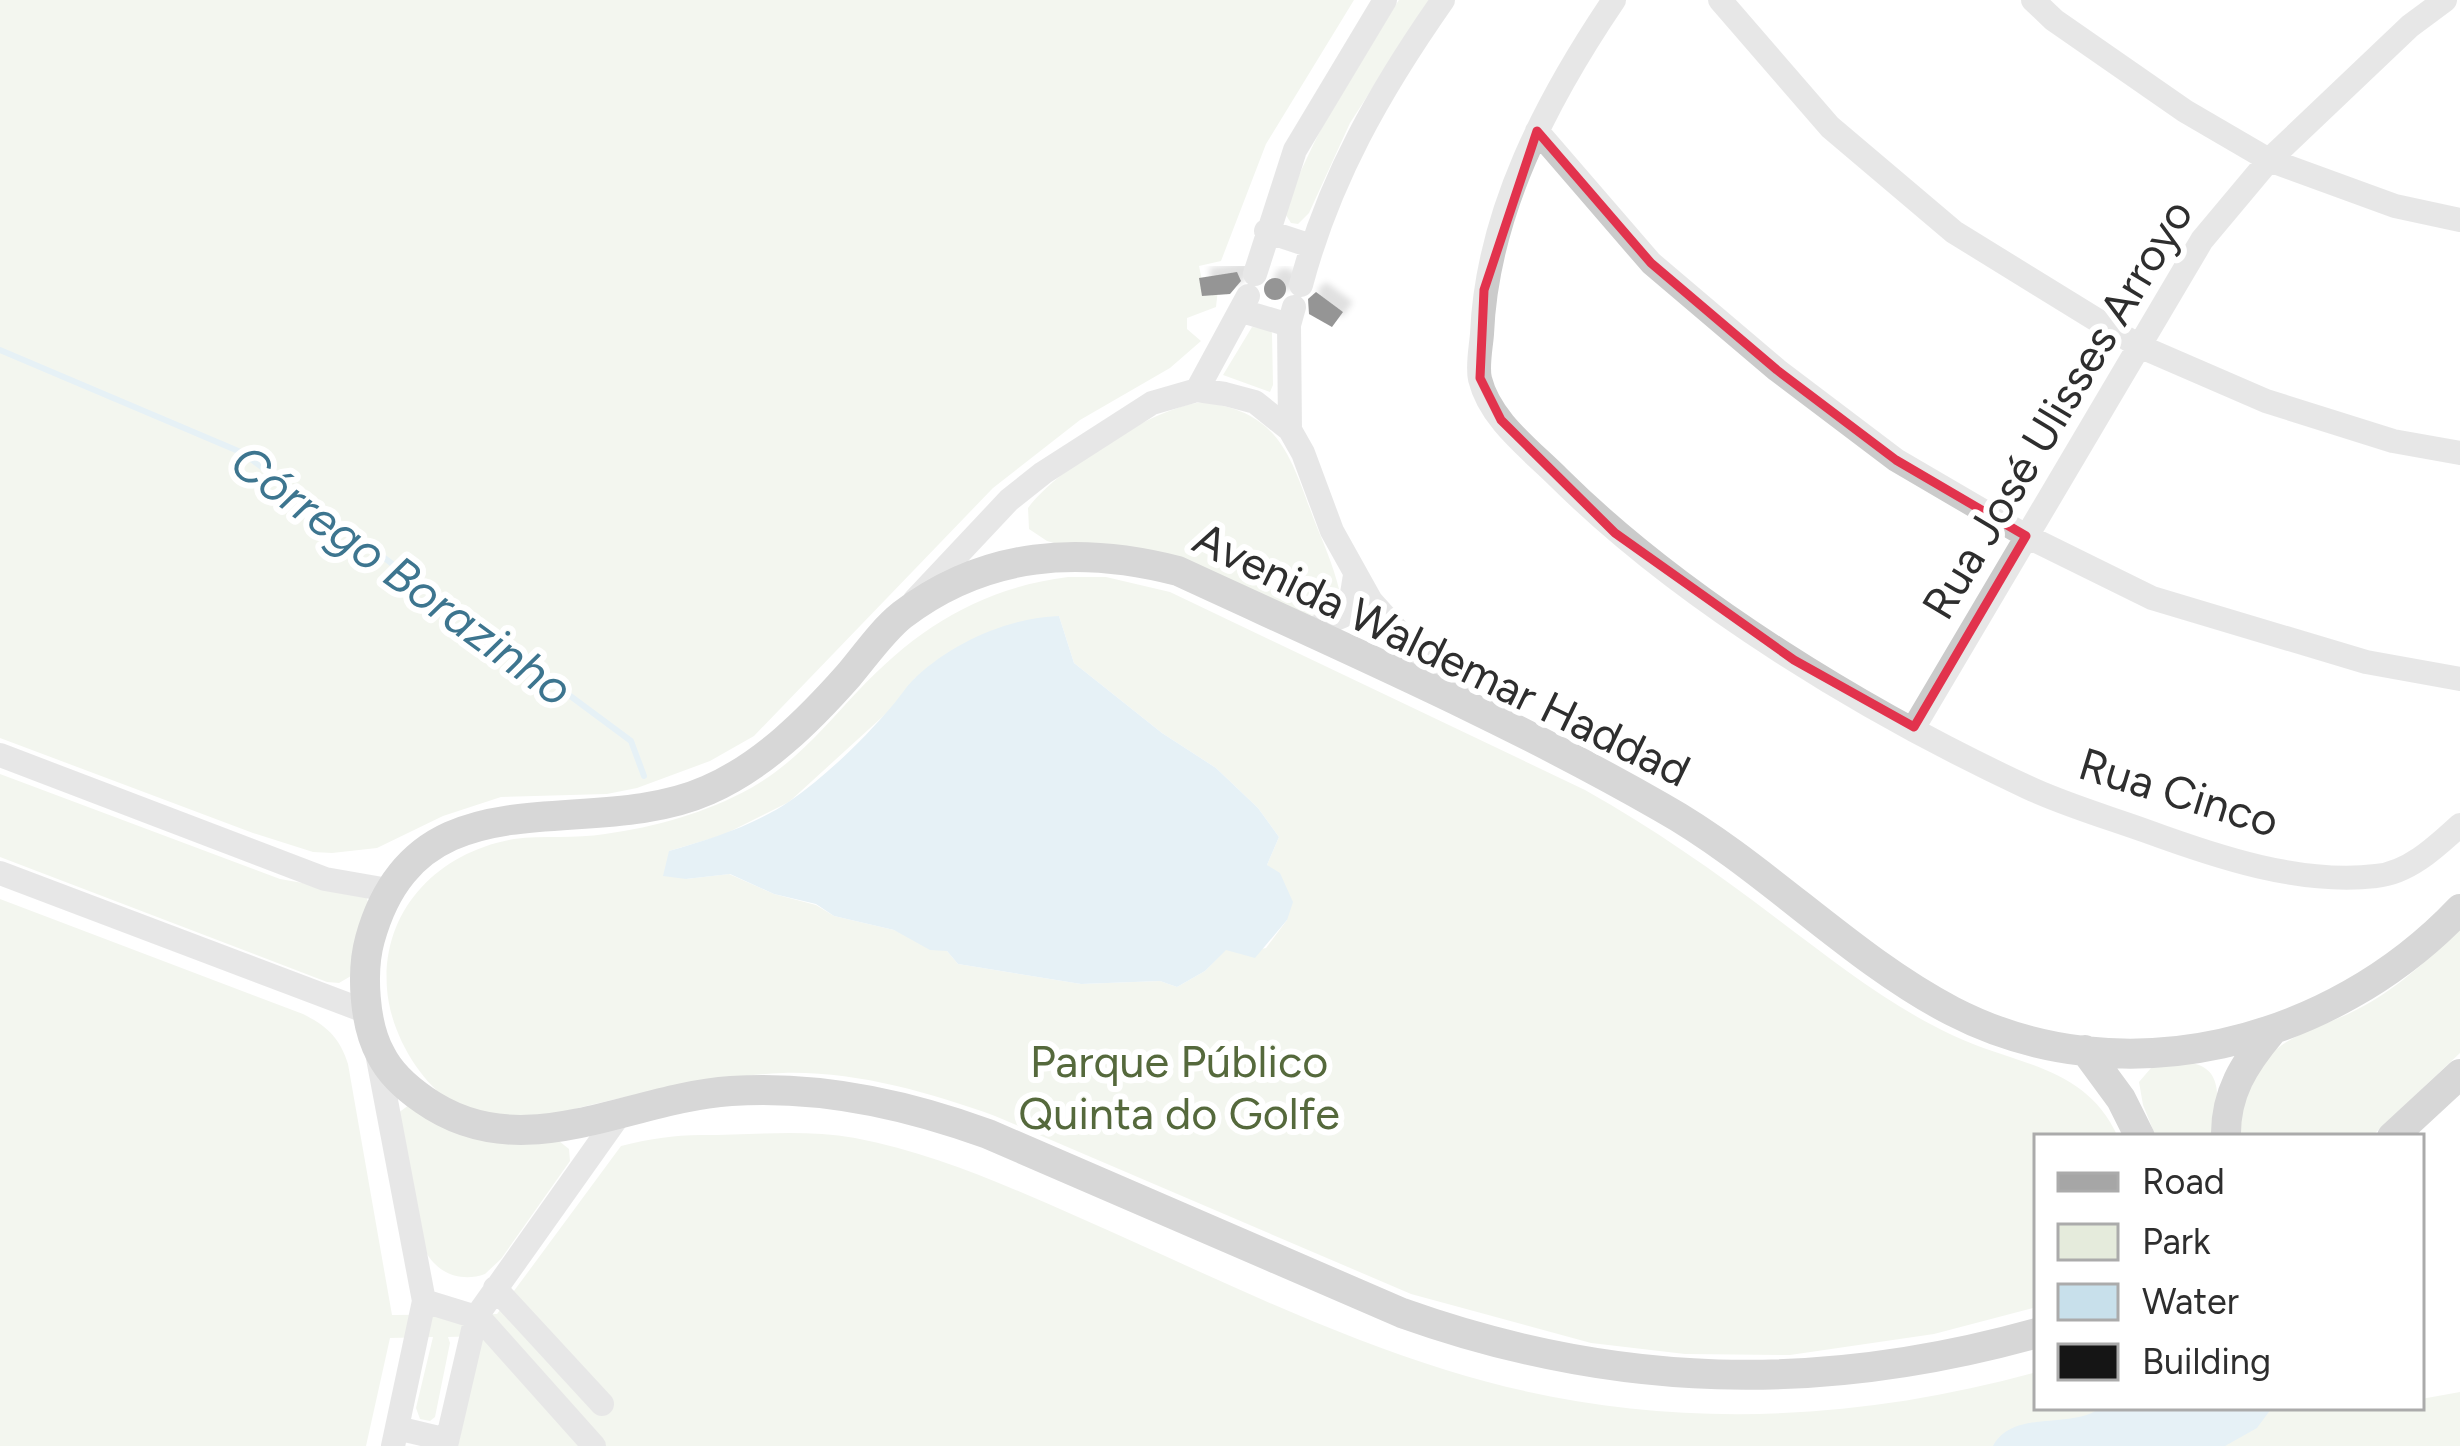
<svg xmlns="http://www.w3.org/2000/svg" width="2460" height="1446" viewBox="0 0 2460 1446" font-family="Figtree,sans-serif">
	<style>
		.green { fill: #e5ebdc; fill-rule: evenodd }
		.water { fill: #c8e0eb }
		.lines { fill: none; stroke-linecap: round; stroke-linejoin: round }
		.stream { stroke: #c8e0eb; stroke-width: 6 }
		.building { fill: #151515; filter: url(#shadow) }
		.minor { stroke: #cbcbcb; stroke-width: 24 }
		.major { stroke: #a6a6a6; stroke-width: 30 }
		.marked { fill: none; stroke: #e2334d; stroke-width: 9; stroke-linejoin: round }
		.labels { text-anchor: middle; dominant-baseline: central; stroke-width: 12; stroke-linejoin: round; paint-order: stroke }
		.street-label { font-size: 45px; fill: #2e2e2e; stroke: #fff }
		.park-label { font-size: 45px; fill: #55693c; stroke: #fff }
		.water-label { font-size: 48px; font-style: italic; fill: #3d758f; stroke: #fff }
	</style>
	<defs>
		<filter id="shadow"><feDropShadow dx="10" dy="-10" stdDeviation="3" flood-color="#0004"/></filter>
	</defs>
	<rect width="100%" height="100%" fill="#fff"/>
	<path class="green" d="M0,0H1354L1266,144L1221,261L1199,266L1204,290L1218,289L1216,307L1187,318V329L1201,341L1170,368L1080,420L993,488L754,736L710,761L637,788L607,794L501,797L443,816L377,848L332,853L313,852L253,833L0,738Z
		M1399,0H1429L1350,123L1309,213L1298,224L1291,223L1284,212C1313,136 1353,68 1399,0Z
		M1252,327L1270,329L1272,333L1273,385L1270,392L1223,375Z
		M1203,402C1278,412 1289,452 1313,517C1322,540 1333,564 1339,589C1334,606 1326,613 1309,616L1047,541L1029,529L1028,508C1058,468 1154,407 1203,402Z
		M1068,577H1106L1170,592L1585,790C1653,828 1714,871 1776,918C1832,960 1888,1005 1952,1035C2014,1065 2086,1065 2118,1137H2037V1307L1934,1334L1790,1355L1685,1354L1591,1343L1411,1294L995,1116C928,1092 855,1071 783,1073C724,1075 669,1087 612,1100C584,1106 553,1116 524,1118C506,1120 468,1112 453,1103C417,1080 390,1030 387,989C381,910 438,852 514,839C543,835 575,839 605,834C655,827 706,813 751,788C795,763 824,727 858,691C917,628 981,588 1068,577ZM1059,616L1074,663L1162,733L1216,768L1258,808L1279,837L1267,865L1287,920L1266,948L1241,953L1226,949L1205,971L1177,987L1160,981L1081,984L958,964L947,951L894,930L834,916L816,905L774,894L729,874L686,879L669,851L723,835L789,802L891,709L915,678Z
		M0,774L280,879L365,894L369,904L351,976L339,983L327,982L0,857Z
		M0,899L303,1014C327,1026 340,1038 348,1064L392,1315L497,1314L621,1146C649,1139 673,1135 701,1135C753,1135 804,1129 855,1138C934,1153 1005,1185 1078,1217C1199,1270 1320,1331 1446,1370C1640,1431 1842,1426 2037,1372V1407H2421V1399L2460,1392V1446H458L482,1336L448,1337L450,1343L435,1417L430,1421L420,1419L416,1408L433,1337L390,1338L366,1446H0Z
		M2460,930V1053L2371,1137H2240C2239,1116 2244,1103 2252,1083C2272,1035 2314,1032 2356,1010C2395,991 2428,959 2460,930Z
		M2191,1063C2228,1069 2216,1109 2213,1137H2156L2143,1105L2139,1082L2151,1068Z
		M409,1105L559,1141L569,1149L570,1161L501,1259L485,1274C463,1282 440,1275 427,1254C415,1235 404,1141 398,1113Z"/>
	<path class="water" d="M1059,616L1074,663L1162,733L1216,768L1258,808L1279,837L1267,865L1280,873L1293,902L1287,920L1255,958L1226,950L1205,971L1177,987L1160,981L1081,984L958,964L947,951L930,950L894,930L834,916L816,904L774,894L730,874L686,879L663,876L669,851C711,839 753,826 790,801C826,776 864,739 892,706C900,697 907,685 916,677C954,642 1008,618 1059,616Z
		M2102,1407H2270L2271,1409L2257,1428L2225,1446H1993C2014,1408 2070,1431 2102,1407Z"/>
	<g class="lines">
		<path class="stream" d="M0,350L243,453L631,741L644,776"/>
	</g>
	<path class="building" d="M1237,272L1241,281L1230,294L1202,296L1199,278Z
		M1264 289a11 11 0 1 1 22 0a11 11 0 1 1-22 0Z
		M1316,292L1343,312L1332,327L1309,314L1308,299Z"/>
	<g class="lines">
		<path class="minor" d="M1614,0C1547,99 1487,213 1482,334C1481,347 1477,366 1480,379C1490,420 1530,449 1559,478C1683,601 1868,713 2027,787C2065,805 2107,817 2146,831C2217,857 2300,885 2376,876C2409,873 2437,846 2460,825
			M1720,0L1830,127L1954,232L2139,346L2266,401L2393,441L2460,453
			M2033,0L2054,20L2185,111L2269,160L2395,206L2460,220
			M1537,131L1651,263L1777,370L1896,460L2026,536L2152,598L2366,662L2460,679
			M1266,231L1311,246
			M1255,274L1295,150L1385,0
			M1301,285C1329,179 1380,90 1443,0
			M1242,311L1289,325
			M1197,390L1248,296
			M1290,430L1289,325L1294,307
			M915,600L1009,500L1043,473L1152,403L1197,390L1225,394L1255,402L1290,430L1303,453L1332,531L1371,601L1443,681L1461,693
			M1307,631L1343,616L1351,600L1355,575
			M1914,727L2202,240L2269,160L2410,26L2445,0
			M0,755L325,879L388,890
			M0,873L370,1013
			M377,1053L424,1301L393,1446
			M495,1288L602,1404
			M424,1301L476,1317L485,1324L594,1446
			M397,1428L447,1440
			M446,1446L476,1317L622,1111"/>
		<path class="major" d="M2085,1050L2121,1099L2140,1137
			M2226,1137C2225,1094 2244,1064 2271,1032
			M2392,1137L2460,1074
			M2037,1333C1819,1394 1615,1389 1402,1313L988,1134C906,1104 819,1085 731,1091C626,1098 522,1169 424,1100C408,1089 390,1073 381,1055C364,1025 361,971 370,939C418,766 587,844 708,790C763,766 809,720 848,676C865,656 882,631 902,615C986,551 1080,546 1178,571C1340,646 1506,718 1661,807C1763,864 1850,958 1952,1011C2122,1099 2332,1044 2460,909"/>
	</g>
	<path d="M0 0H2460V1446H0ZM1537,131L1651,263L1777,370L1896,460L2026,536L1914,727L1794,660L1615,533L1501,420L1480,378L1484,290Z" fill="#fff" fill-opacity=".55" fill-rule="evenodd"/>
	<path class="marked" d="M1537,131L1651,263L1777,370L1896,460L2026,536L1914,727L1794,660L1615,533L1501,420L1480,378L1484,290Z"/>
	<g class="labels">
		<g class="street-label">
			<text transform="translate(2057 409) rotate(-59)">Rua José Ulisses Arroyo</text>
			<text transform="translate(1442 654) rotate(26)">Avenida Waldemar Haddad</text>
			<text transform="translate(2179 792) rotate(17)">Rua Cinco</text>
		</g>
		<g class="park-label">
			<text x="1179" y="1061">Parque Público<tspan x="1179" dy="52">Quinta do Golfe</tspan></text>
		</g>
		<g class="water-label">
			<text transform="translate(402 575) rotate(36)">Córrego Borazinho</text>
		</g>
	</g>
	<rect x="2034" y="1134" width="390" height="276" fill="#ffffff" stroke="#ababab" stroke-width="3"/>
	<rect x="2058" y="1173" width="60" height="18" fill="#a6a6a6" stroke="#ababab" stroke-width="3"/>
	<text x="2142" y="1194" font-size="36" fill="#2e2e2e">Road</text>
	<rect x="2058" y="1224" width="60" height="36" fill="#e5ebdc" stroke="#ababab" stroke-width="3"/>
	<text x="2142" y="1254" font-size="36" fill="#2e2e2e">Park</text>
	<rect x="2058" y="1284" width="60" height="36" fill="#c8e0eb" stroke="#ababab" stroke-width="3"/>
	<text x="2142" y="1314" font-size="36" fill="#2e2e2e">Water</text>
	<rect x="2058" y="1344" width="60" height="36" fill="#151515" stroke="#ababab" stroke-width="3"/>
	<text x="2142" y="1374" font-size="36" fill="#2e2e2e">Building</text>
</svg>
